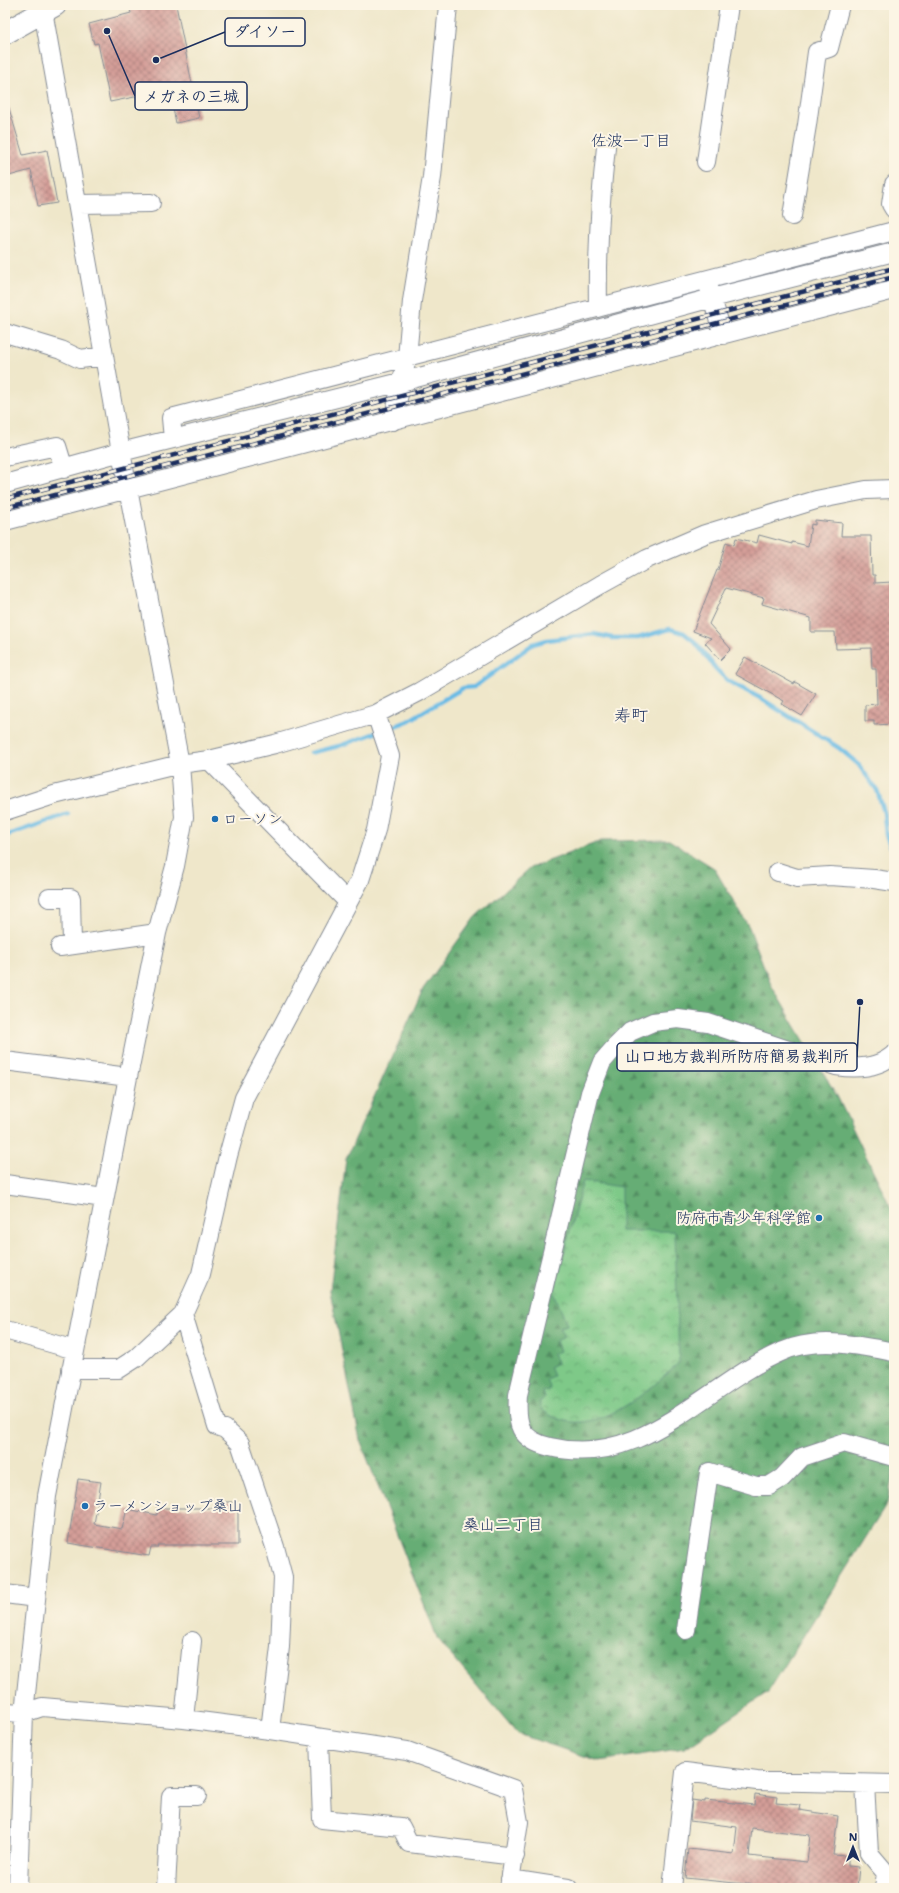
<svg xmlns="http://www.w3.org/2000/svg" width="899" height="1893" viewBox="0 0 899 1893" font-family="'Shantell Sans','Klee One',sans-serif">
	<style>
		.forest { fill: url(#forest-firs); stroke: #406e69 }
		.park { fill: url(#park-crowns); stroke: #4c7c73 }
		.lines { fill: none; stroke-linecap: round; stroke-linejoin: round }
		.stream { stroke: #69bbe5; stroke-width: 4.5 }
		.building { fill: url(#building-cross-hatch); fill-rule: evenodd }
		.minor-casing { stroke: #858b94; stroke-width: 20 }
		.major-casing { stroke: #858b94; stroke-width: 24 }
		.minor { stroke: #fff; stroke-width: 18 }
		.major { stroke: #fff; stroke-width: 22 }
		.rail-casing { stroke: #1b2f5e; stroke-width: 4.5 }
		.rail { stroke: #fcf5e5; stroke-width: 3; stroke-dasharray: 9; stroke-linecap: butt }
		.poi-dot { fill: #1f6fb2; stroke: #fcf5e5; stroke-width: 1.5 }
		.labels { text-anchor: middle; dominant-baseline: central; stroke-width: 4; stroke-linejoin: round; paint-order: stroke }
		.poi-label { font-size: 15px; fill: #1b2f5e; stroke: #fcf5e5; text-anchor: start }
		.neighbourhood-label { font-size: 16px; fill: #1b2f5e; stroke: #fcf5e5 }
		.quarter-label { font-size: 17px; fill: #1b2f5e; stroke: #fcf5e5 }
		.leader { fill: none; stroke: #1b2f5e; stroke-width: 1.5 }
		.callout-dot { fill: #1b2f5e; stroke: #fcf5e5; stroke-width: 1.5 }
		.callout { fill: #fcf5e5; stroke: #1b2f5e; stroke-width: 1.5 }
		.callout-label { font-size: 16px; text-anchor: middle; font-weight: bold; fill: #1b2f5e }
	</style>
	<defs>
		<pattern id="forest-firs" width="22" height="20" patternUnits="userSpaceOnUse"><rect width="22" height="20" fill="#66ad74"/><path d="M5 1l3.5 6h-7zM16 11l3.5 6h-7z" fill="#538d62"/></pattern>
		<pattern id="park-crowns" width="20" height="18" patternUnits="userSpaceOnUse"><rect width="20" height="18" fill="#7ec988"/><path d="M2 6a3 3 0 1 1 6 0M12 15a3 3 0 1 1 6 0" fill="none" stroke="#66a472"/></pattern>
		<pattern id="building-cross-hatch" width="8" height="8" patternUnits="userSpaceOnUse"><rect width="8" height="8" fill="#d49e98"/><path d="M0 0l8 8M0 8l8-8" fill="none" stroke="#ab817f"/></pattern>
	</defs>
	<rect width="100%" height="100%" fill="#fcf5e5"/>
	<filter id="ink" filterUnits="userSpaceOnUse"><feTurbulence type="fractalNoise" baseFrequency=".025" numOctaves="2"/><feDisplacementMap in="SourceGraphic" scale="8" xChannelSelector="R" yChannelSelector="G"/><feConvolveMatrix kernelMatrix="1 2 1 2 8 2 1 2 1" color-interpolation-filters="sRGB"/></filter>
	<filter id="wash" filterUnits="userSpaceOnUse"><feTurbulence type="fractalNoise" baseFrequency=".012" numOctaves="4" result="noise"/><feDisplacementMap in="SourceGraphic" scale="16" xChannelSelector="R" yChannelSelector="G"/><feGaussianBlur stdDeviation="0.9" result="paint"/><feColorMatrix in="noise" values="0 0 0 0 0 0 0 0 0 0 0 0 0 0 0 0 0 1.4 0 .05"/><feComposite in="paint" operator="in"/></filter>
	<g filter="url(#wash)">
		<rect width="100%" height="100%" fill="#efe7ca"/>
		<path class="forest" d="M669,840L714,868L749,927L771,985L837,1096L894,1214V1468L887,1504L768,1692L685,1748L599,1761L518,1734L438,1640L360,1440L330,1291L346,1159L423,989L475,917L530,868L601,841Z"/>
		<path class="park" d="M583,1181L621,1187V1231H675L679,1363C645,1394 586,1448 540,1408V1401L545,1398L543,1392L550,1389L546,1379L553,1376L549,1367L557,1363L553,1354L560,1351L556,1341L564,1337L559,1327L567,1325L554,1292Z"/>
		<g class="lines">
			<path class="stream" d="M385,730L408,721L463,688L474,687L533,644L547,640L594,634L612,638H638L670,629L684,633L695,642L716,669L728,681L760,698L839,748L858,764L877,790L884,812L886,835L891,847
				M310,753L339,746L378,732
				M5,836L68,814"/>
		</g>
		<g id="blocks">
			<path class="building" d="M129,5H176L199,118L176,123L169,90L110,102L98,43L94,44L89,24L131,13Z
				M8,105L23,155L47,150L57,203L38,206L31,170L9,176L5,162V106Z
				M815,520L842,523L841,536H871L872,575H875V583L892,582V586H894V724L874,725V721H865V705L877,704L876,669H872L871,648L836,649L835,632H811V618L762,604L764,598L726,588L709,624L731,649L720,660L705,643L711,638L693,631L717,570H718L726,542L734,545L736,538L757,543L759,535L792,544V542L808,546L811,524L815,525Z
				M745,657L794,684L795,682L816,694L802,716L782,704L784,701L735,674Z
				M78,1479L101,1482L94,1524L122,1529L127,1509L157,1515V1508H217V1502H232V1508H238V1545H157L158,1547H151L149,1556L68,1543Z
				M755,1794L777,1797L776,1803L800,1805L799,1810L838,1816L833,1855L848,1856V1866L859,1867L857,1888H785L685,1878L688,1849L734,1854L737,1827L690,1821L692,1800L705,1802V1800L754,1805ZM752,1828L810,1835L807,1862L749,1856Z"/>
		</g>
	</g>
	<g filter="url(#ink)">
		<use href="#blocks" fill-opacity="0" stroke="#858b94" stroke-width="1"/>
		<g class="lines">
			<defs>
				<path id="minor" d="M706,162L729,5
					M894,184L891,204L894,209
					M78,204L151,203
					M792,216L807,125L817,52L829,48L840,5
					M709,288L723,335
					M598,308C597,254 600,201 606,147
					M5,333L61,350L80,359L104,356
					M393,421L407,358L412,301L432,177L448,5
					M173,439L171,418L894,231
					M5,457L57,446L64,469
					M5,484L121,452L401,382L712,298L894,252
					M5,521L894,290
					M209,760L348,902
					M5,811L54,795L180,764L209,760L275,744L376,714L419,692L600,585L647,559L705,534L816,500L866,490L894,489
					M778,872L797,878L830,876L874,879L894,882
					M49,898H71L72,945
					M60,947L157,933
					M894,1054C878,1069 856,1069 836,1066L708,1023L678,1019L653,1022L630,1032L616,1046L602,1062L590,1093L518,1395C516,1424 519,1440 550,1447C643,1469 703,1386 781,1352C817,1336 857,1345 894,1352
					M5,1061L128,1077
					M5,1184L104,1198
					M5,1330L75,1350
					M71,1369H119L136,1358L183,1314L201,1274L228,1156L244,1098L360,880L376,830L390,756L376,714
					M5,1594L36,1598
					M686,1630L709,1472L756,1486H769L782,1478L802,1457L844,1443L894,1457
					M5,1712L24,1713L42,1707L184,1719L270,1730L280,1647L283,1577L275,1547L240,1443L225,1429L217,1426L183,1314
					M184,1719L192,1641
					M270,1730L407,1751L513,1789L519,1822L509,1888
					M319,1738L322,1819L401,1827L409,1843L515,1856
					M865,1784L869,1853L886,1873L884,1888
					M510,1879L568,1888
					M18,1888L24,1713L47,1496L128,1077L157,933L175,866L184,817L180,764L121,452L42,5
					M166,1888L171,1796H197
					M672,1888L685,1772L757,1781L894,1784"/>
				<path id="major" d="M5,33L55,5"/>
			</defs>
			<use href="#minor" class="minor-casing"/>
			<use href="#major" class="major-casing"/>
			<use href="#minor" class="minor"/>
			<use href="#major" class="major"/>
			<defs>
				<path id="rail" d="M5,499L894,268
					M5,508L894,277"/>
			</defs>
			<use href="#rail" class="rail-casing"/>
			<use href="#rail" class="rail"/>
		</g>
	</g>
	<g class="poi-dot">
		<circle cx="215" cy="819" r="4"/>
		<circle cx="819" cy="1218" r="4"/>
		<circle cx="85" cy="1506" r="4"/>
	</g>
	<g class="labels">
		<g class="poi-label">
			<text x="223" y="819">ローソン</text>
			<text x="811" y="1218" text-anchor="end">防府市青少年科学館</text>
			<text x="93" y="1506">ラーメンショップ桑山</text>
		</g>
		<g class="neighbourhood-label">
			<text x="631" y="140">佐波一丁目</text>
			<text x="503" y="1524">桑山二丁目</text>
		</g>
		<g class="quarter-label">
			<text x="631" y="715">寿町</text>
		</g>
	</g>
	<path class="leader" d="M156 60L225 32M107 31L135 96M860 1002L857 1057"/>
	<g class="callout-dot">
		<circle cx="156" cy="60" r="4"/>
		<circle cx="107" cy="31" r="4"/>
		<circle cx="860" cy="1002" r="4"/>
	</g>
	<g class="callout">
		<rect x="225" y="18" width="80" height="28" rx="4"/>
		<rect x="135" y="82" width="112" height="28" rx="4"/>
		<rect x="617" y="1043" width="240" height="28" rx="4"/>
	</g>
	<g class="callout-label">
		<text x="265" y="37">ダイソー</text>
		<text x="191" y="102">メガネの三城</text>
		<text x="737" y="1062">山口地方裁判所防府簡易裁判所</text>
	</g>
	<rect width="899" height="1893" fill="none" stroke="#fcf5e5" stroke-width="20"/>
	<g transform="translate(853 1847)" stroke="#fcf5e5" stroke-width="3" paint-order="stroke">
	<path d="M0-3L7 15L0 10L-7 15Z" fill="#1b2f5e"/>
	<text y="-6" font-size="11" font-weight="bold" text-anchor="middle" fill="#1b2f5e">N</text>
	</g>
</svg>
